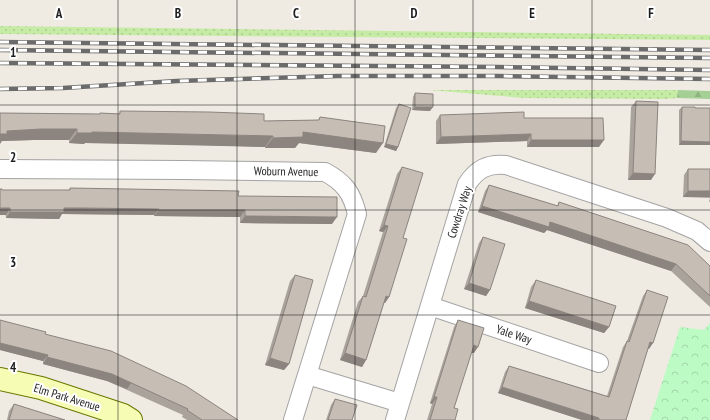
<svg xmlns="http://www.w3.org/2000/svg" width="710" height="420" viewBox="0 0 710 420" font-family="'PT Sans Narrow',sans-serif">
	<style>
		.grass { fill: url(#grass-dots) }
		.forest { fill: url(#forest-firs) }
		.park { fill: url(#park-crowns) }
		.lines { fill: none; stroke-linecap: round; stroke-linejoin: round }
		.street-casing { stroke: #a4a4a4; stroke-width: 20 }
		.secondary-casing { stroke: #677701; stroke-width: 24 }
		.street { stroke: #fff; stroke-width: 18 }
		.secondary { stroke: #f6fcb3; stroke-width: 22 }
		.rail-casing { stroke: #6b6b6b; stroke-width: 4.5 }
		.rail { stroke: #fff; stroke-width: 3; stroke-dasharray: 9; stroke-linecap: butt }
		.wall { fill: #aaa39c }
		.shaded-wall { fill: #8b847f }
		.building { fill: #c6bdb5; stroke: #8b847f }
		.grid { fill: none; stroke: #1d1d1d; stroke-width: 1; stroke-opacity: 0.55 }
		.labels { text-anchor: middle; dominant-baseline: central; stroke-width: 4; stroke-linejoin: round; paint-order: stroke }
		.street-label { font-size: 12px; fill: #1d1d1d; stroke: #fff }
		.grid-label { font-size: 13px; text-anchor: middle; font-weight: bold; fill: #1d1d1d; stroke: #fff; stroke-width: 4; stroke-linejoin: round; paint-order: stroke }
	</style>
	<defs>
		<pattern id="grass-dots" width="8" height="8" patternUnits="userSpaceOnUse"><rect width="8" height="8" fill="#c6eba5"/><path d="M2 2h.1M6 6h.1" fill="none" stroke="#aac98e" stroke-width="1.8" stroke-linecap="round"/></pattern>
		<pattern id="forest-firs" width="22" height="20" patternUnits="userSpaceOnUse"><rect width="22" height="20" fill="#a5d095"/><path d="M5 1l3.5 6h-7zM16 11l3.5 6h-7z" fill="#8eb280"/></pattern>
		<pattern id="park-crowns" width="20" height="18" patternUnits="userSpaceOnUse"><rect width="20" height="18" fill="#bcfbc3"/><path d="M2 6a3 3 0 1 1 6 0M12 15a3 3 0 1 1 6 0" fill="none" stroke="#a1d7a7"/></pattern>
	</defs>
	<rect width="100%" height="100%" fill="#efebe2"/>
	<path class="grass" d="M0,26L710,35V40L0,34Z
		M429,90H678L677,98L665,99L524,98Z"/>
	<path class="forest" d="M678,90L710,91V99L677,98Z"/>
	<path class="park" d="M710,323V420H650L680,327L704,330Z"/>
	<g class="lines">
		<defs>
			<path id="street" d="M0,169L183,170L325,172C344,182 352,193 357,214L293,420
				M430,306L599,363
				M307,375L400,403
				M395,420L467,184C477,169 488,163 506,165L667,218L697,231L710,242"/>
			<path id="secondary" d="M0,379L41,388L123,415L131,420"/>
		</defs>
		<use href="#street" class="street-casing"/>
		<use href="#secondary" class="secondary-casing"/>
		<use href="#street" class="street"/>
		<use href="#secondary" class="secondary"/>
		<defs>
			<path id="rail" d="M0,42L710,50
				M0,50L710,58
				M0,63L497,67L710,70
				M0,89L63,88L177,81L338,76H498L710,79"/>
		</defs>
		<use href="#rail" class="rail-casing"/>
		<use href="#rail" class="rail"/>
	</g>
	<path class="wall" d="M415,93L430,111L412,110L413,97Z
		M636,101L651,180H628L631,107Z
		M399,104L398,147L396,151L384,147L396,108Z
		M682,107L695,108H710V145H679V110Z
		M120,111L264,121L318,120L320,117L376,153L299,143L295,148H265V147L175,144L85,143L84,144L69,143V140H34L2,141L0,113L99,114L100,113L119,114Z
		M440,115L524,118L599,147H527V141L436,144V121Z
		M402,167L403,238L389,297L385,303H384L366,360L362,367L340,360L358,302L363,296L383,232L379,231L397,174Z
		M688,169H710V202H709L710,198L683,197L684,175Z
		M489,185L557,206L559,202L710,266V307L671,271L547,230L544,233L478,212L485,191Z
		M70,188L238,196L332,224L240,223V217L154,216V215L62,214L59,219L6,218L2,190H69Z
		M483,237L490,290L486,296L464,289L479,243Z
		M295,275L289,364L284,370L265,365L290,281Z
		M536,280L609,327L604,333L525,308L531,287Z
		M647,290L653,343L648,349L626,420H582L498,393L505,372L509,366L607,396L623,347L627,341L643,296Z
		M0,320L45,334L238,420H187L182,417L183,415L107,381L43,364V361L0,350Z
		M458,320L474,353H471L454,408L455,420H427L432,404L430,403L454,327Z
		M335,399L352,420H326L331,405Z
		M14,404L65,420H7L9,411Z"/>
	<path class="shaded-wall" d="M415,107H433L430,111L412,110Z
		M41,129H77L69,140H34L2,141L0,144V134L7,131Z
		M92,132L182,134L273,136L265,147L85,143L84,144L69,143L77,133Z
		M303,132L383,143L376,153L299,143L295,148H265L273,138Z
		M531,134L527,141L436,144L441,137Z
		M531,140H604L599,147H527Z
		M681,141L710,142V145H679Z
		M386,144L398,147L396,151L384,147Z
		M633,173L655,174L651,180H628Z
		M688,191H710V197H683Z
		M482,206L550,222L676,264L671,271L547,230L544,233L478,212Z
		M0,208H10L6,215H0Z
		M64,208H84L159,209L154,215L62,214L59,219L6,218L10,212Z
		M159,210H245L240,217L154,216Z
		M245,216L337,217L332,224L240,223Z
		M384,225L388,226L383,232L379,231Z
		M469,283L490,290L486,296L464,289Z
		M386,296L389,297L385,303L381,302Z
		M529,301L609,327L604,333L525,308Z
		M650,342L653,343L649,349L646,348Z
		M0,343L48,355L43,361L0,350Z
		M474,345L478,347L474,353L469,352Z
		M345,353L366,360L362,367L340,360Z
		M47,357L112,374L131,383L127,389L107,381L43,364Z
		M270,358L289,364L284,370L265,365Z
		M502,387L599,418L598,420H582L498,393Z
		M434,397H437L432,404L430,403Z"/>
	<path class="building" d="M415,93L433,94V107H415Z
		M636,101L658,102L655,174L633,173Z
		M399,104L411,108L398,147L386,144Z
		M682,107H695V108H710V142L681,141Z
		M120,111L209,112L264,114V121L319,120L320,117L385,126L383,143L303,132V137L273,138V136L182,134L92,132V133H77V129H41L7,131V134H0V113L100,114V113L120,114Z
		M524,112V118H603L604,140H531V134L441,137L440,115Z
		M402,167L423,173L403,238L407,239L389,297L386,296L366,360L345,353L363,296L366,297L388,226L384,225Z
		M688,169H710V191H688Z
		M489,185L558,206L559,202L688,245L710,266V296L676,264L550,222L549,227L482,206Z
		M70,188L239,191L238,196L337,197V217L245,216V210H159V209L84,208H64V212H10V208H0V189H2V190H70Z
		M483,237L505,244L490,290L469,283Z
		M295,275L313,280L289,364L270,358Z
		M536,280L616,306L609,327L529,301Z
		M647,290L668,297L653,343L650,342L626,420H599V418L502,387L509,366L609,397L627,341L629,342Z
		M0,320L46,332L45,334L111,351L186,386L238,420H202L187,410L188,409L112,374L47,357L48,355L0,343Z
		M458,320L484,328L478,347L474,345L454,408L458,409L455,420H430L437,397H434Z
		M335,399L357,405L352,420H328Z
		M14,404L65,420H9Z"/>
	<path class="grid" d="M118,0V420M237,0V420M355,0V420M473,0V420M592,0V420M0,105H710M0,210H710M0,315H710"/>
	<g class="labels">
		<g class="street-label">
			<text transform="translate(286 171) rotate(1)">Woburn Avenue</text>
			<text transform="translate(459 212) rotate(-72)">Cowdray Way</text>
			<text transform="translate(514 334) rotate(18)">Yale Way</text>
			<text transform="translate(67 397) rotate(17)">Elm Park Avenue</text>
		</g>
	</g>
	<g class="grid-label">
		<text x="59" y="18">A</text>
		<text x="178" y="18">B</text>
		<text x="296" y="18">C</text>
		<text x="414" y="18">D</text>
		<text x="532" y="18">E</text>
		<text x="651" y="18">F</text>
		<text x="13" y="57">1</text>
		<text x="13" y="162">2</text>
		<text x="13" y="267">3</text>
		<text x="13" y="372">4</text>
	</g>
</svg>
